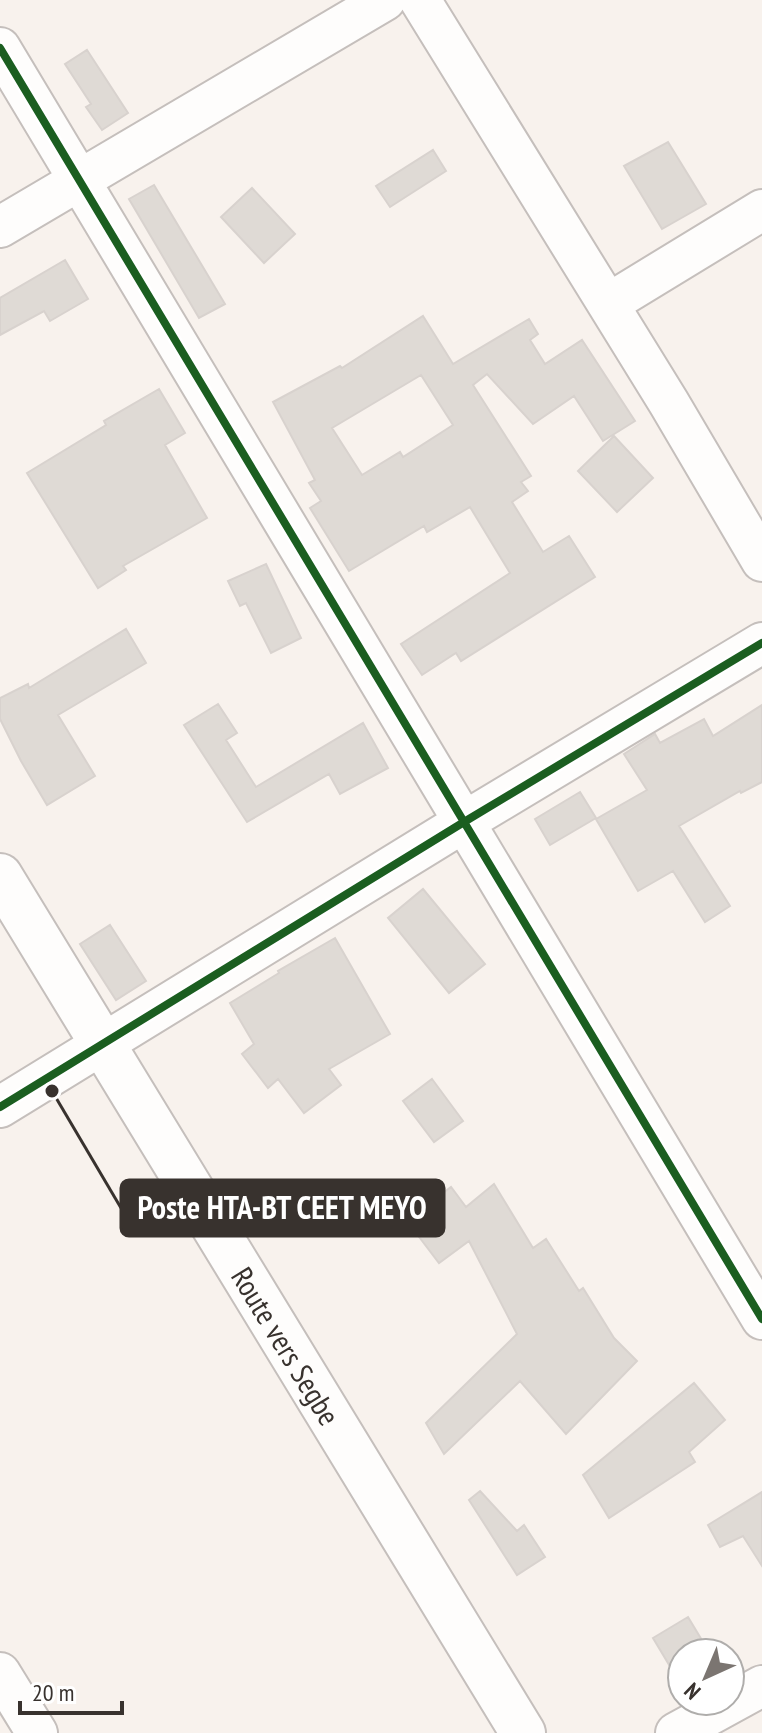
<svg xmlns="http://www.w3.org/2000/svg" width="762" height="1733" viewBox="0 0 762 1733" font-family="'PT Sans Narrow',sans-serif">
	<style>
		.building { fill: #dfdad5; stroke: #d8d2ce; stroke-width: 2; fill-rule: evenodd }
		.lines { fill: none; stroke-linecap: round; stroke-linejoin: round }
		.minor-casing { stroke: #c5bfbc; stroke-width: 44 }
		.secondary-casing { stroke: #c5bfbc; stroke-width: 48 }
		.minor { stroke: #fefdfc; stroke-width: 40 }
		.secondary { stroke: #fefdfc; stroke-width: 44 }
		.cycleway-casing { stroke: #fff; stroke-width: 13 }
		.cycleway { stroke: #1b5e20; stroke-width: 8 }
		.labels { text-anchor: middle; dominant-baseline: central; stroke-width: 8; stroke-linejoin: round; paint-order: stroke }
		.street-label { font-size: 30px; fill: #38322e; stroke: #fff }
		.leader { fill: none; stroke: #38322e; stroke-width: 3 }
		.callout-dot { fill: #38322e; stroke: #fff; stroke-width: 3 }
		.callout { fill: #38322e; stroke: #38322e; stroke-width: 3 }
		.callout-label { font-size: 32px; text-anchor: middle; font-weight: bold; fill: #fff }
	</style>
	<rect width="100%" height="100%" fill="#f8f2ed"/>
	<path class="building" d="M87,50L128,113L102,130L86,107L91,104L65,64Z
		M668,142L706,204L662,229L624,166Z
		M433,150L446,171L390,207L376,186Z
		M154,185L225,304L199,318L129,199Z
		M252,188L295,234L264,263L221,217Z
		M65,260L88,299L50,321L44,311L0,335V298Z
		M423,316L453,364L529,319L538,334L530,340L545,364L582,340L635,421L603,441L574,396L533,424L487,374L473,385L531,476L521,482L528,491L512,502L543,552L569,536L595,577L461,661L456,653L422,675L401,644L510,573L470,507L427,532L424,526L349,571L310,508L321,501L309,483L315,480L273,402L340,366L342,368ZM421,375L453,425L403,457L400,452L362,475L332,428Z
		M159,389L185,433L165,445L207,518L123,566L126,570L98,588L27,473L106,425L104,421Z
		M614,436L653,478L617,512L578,471Z
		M266,564L301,638L271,653L246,603L240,606L228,581Z
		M126,629L146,663L58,715L95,776L47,805L21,761L0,719V698L28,684L29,688Z
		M218,704L237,733L226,740L256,787L363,723L388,768L340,794L329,774L247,822L184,725Z
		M762,705V782L741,793L740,791L679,826L730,906L705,922L673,871L638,891L596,819L647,790L624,754L655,734L660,743L704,719L713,736Z
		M580,792L596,818L550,845L535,819Z
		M423,889L485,964L449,993L388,918Z
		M110,925L146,981L116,1000L80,944Z
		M335,938L390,1034L329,1069L341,1085L304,1113L278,1079L268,1088L242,1054L254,1044L230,1003L279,973L278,971Z
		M432,1079L463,1121L434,1142L403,1101Z
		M494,1184L533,1248L546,1239L579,1291L583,1288L614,1338L637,1361L566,1434L520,1381L444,1454L426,1423L517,1334L469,1241L439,1263L407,1221L451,1187L466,1207Z
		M694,1383L725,1420L689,1452L695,1462L609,1518L583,1475Z
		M480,1491L517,1531L524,1525L545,1557L517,1575L469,1500Z
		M762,1492V1566L743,1536L720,1547L708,1525Z
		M688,1617L706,1647L696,1653H682V1661L671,1668L653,1638Z"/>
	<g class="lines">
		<defs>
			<path id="minor" d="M420,0L669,403L762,561
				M0,48L762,1319
				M0,227L385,0
				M608,304L762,210
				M0,1107L464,822L762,643
				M0,1673L37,1733
				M676,1733L762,1686"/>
			<g id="secondary">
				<path id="s1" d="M0,876L523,1733"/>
			</g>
		</defs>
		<use href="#minor" class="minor-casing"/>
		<use href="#secondary" class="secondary-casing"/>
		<use href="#minor" class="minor"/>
		<use href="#secondary" class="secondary"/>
		<defs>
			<path id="cycleway" d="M0,48L762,1319
				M0,1107L464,822L762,643"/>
		</defs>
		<use href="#cycleway" class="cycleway-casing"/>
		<use href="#cycleway" class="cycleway"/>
	</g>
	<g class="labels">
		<g class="street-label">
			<text stroke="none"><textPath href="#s1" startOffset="550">Route vers Segbe</textPath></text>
		</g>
	</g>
	<path class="leader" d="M52 1091L121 1208"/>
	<circle class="callout-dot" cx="52" cy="1091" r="8"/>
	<rect class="callout" x="121" y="1180" width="323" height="56" rx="8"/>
	<g class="callout-label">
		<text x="282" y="1219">Poste HTA-BT CEET MEYO</text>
	</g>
	<g transform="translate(706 1677) rotate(224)"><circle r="38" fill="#ffffff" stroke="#afadab" stroke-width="2"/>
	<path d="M0-6L14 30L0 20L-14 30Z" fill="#7b7571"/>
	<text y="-12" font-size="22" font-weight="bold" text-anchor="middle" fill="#38322e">N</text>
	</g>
	<path d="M20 1701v12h102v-12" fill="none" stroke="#38322e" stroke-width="4"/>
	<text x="32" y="1701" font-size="24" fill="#38322e" stroke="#ffffff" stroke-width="6" paint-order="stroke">20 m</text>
</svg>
